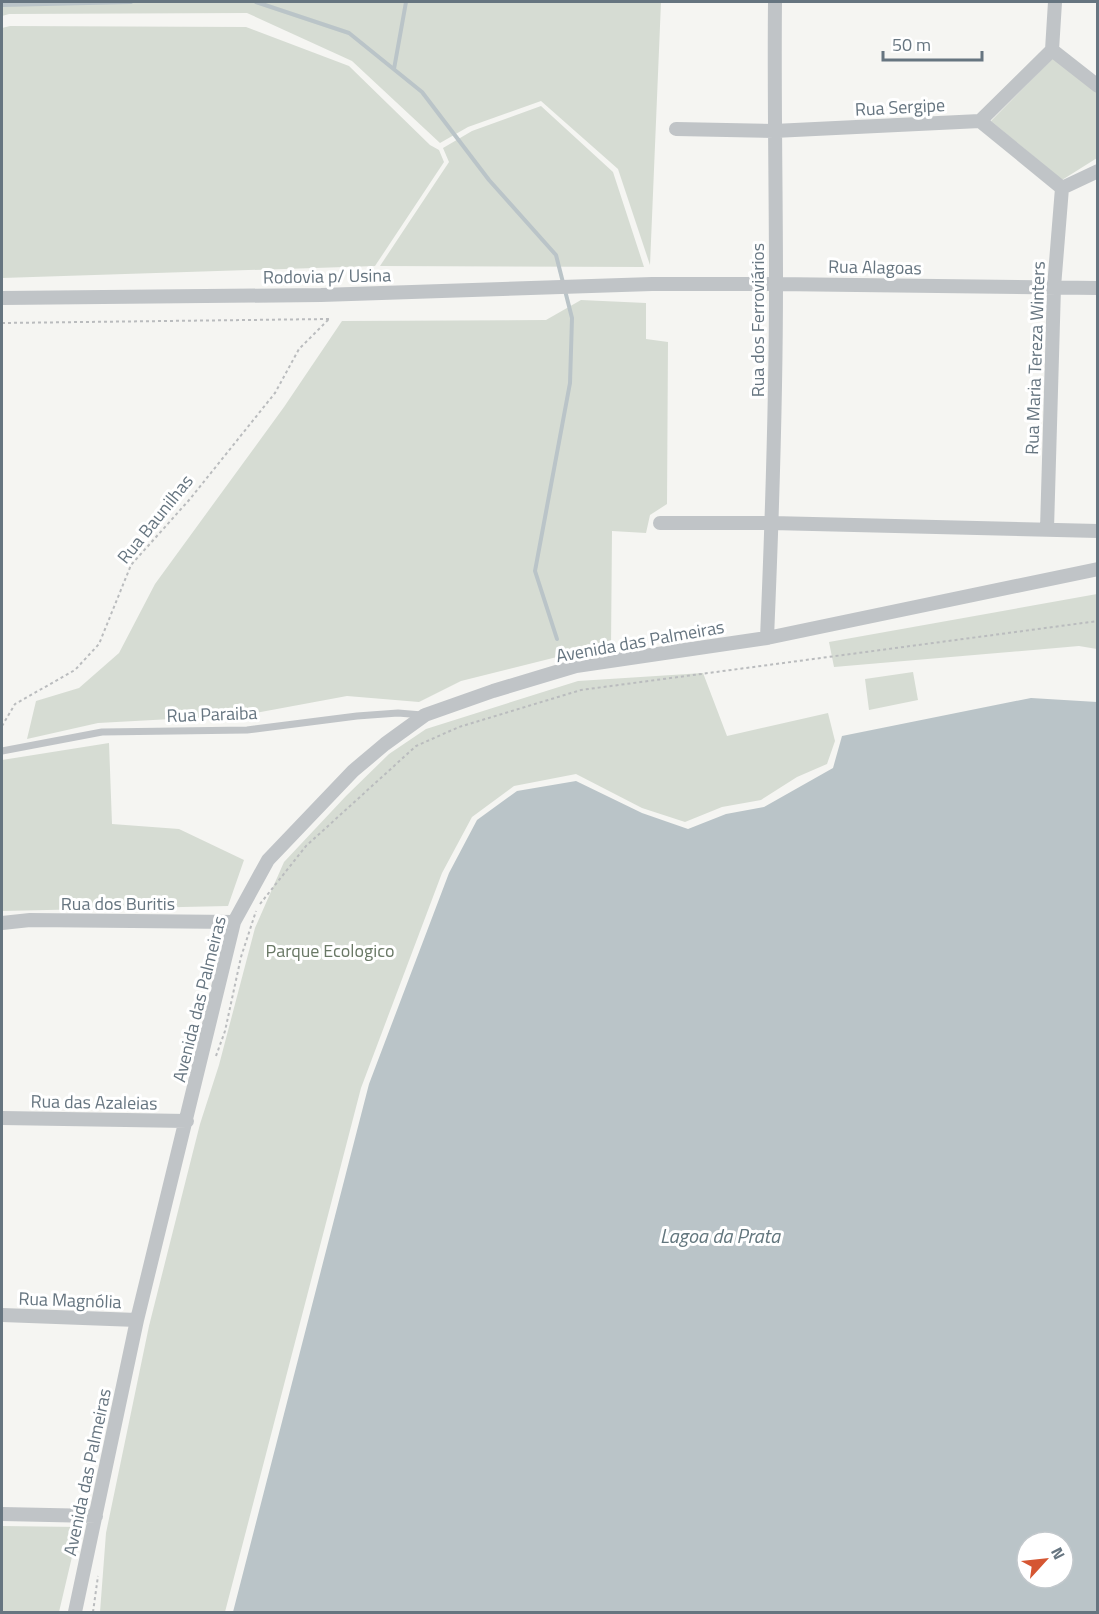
<svg xmlns="http://www.w3.org/2000/svg" width="1099" height="1614" viewBox="0 0 1099 1614" font-family="'Titillium Web',sans-serif">
	<style>
		.green { fill: #d6dcd3 }
		.water { fill: #bac4c8; fill-rule: evenodd }
		.lines { fill: none; stroke-linecap: round; stroke-linejoin: round }
		.stream { stroke: #bac4c8; stroke-width: 4 }
		.path { stroke: #babcbe; stroke-width: 2; stroke-dasharray: 3 3; stroke-linecap: butt }
		.service { stroke: #c0c4c7; stroke-width: 7 }
		.minor { stroke: #c0c4c7; stroke-width: 14 }
		.labels { text-anchor: middle; dominant-baseline: central; stroke-width: 6; stroke-linejoin: round; paint-order: stroke }
		.street-label { font-size: 18px; fill: #667580; stroke: #fff }
		.park-label { font-size: 18px; fill: #697865; stroke: #fff }
		.water-label { font-size: 20px; font-style: italic; fill: #62767d; stroke: #fff }
	</style>
	<rect width="100%" height="100%" fill="#f5f5f2"/>
	<path class="green" d="M2,2H661L650,265L618,169L541,101L468,127L440,143L352,61L247,13L9,14L2,16Z
		M10,26L246,27L349,66L430,145L439,150L444,162L375,266L2,278V28Z
		M1055,56L1097,89V158L1062,180L991,121Z
		M541,106L613,172L644,267L380,266L449,162L443,148L472,131Z
		M581,300L646,303V339L668,342L667,504L650,515L646,533L612,531L611,648L565,655L461,681L419,702L347,696L245,715L98,723L27,739L36,701L79,688L119,653L155,584L284,407L342,321L546,320Z
		M1097,594V649L1079,646L834,667L829,642Z
		M913,672L918,700L869,710L865,679Z
		M703,673L727,736L828,713L835,741L827,764L797,777L761,800L722,807L685,822L642,808L576,774L514,786L472,817L442,873L361,1088L225,1612H100L106,1533L149,1326L200,1124L219,1065L255,928L284,862L346,796L389,754L426,729L578,681Z
		M109,743L112,824L179,829L244,860L228,906L2,911V760Z
		M2,1526L79,1527L59,1612H2Z"/>
	<path class="water" d="M1031,698L1097,702V1612H233L369,1084L449,873L477,820L517,791L576,781L642,813L688,829L726,814L764,807L833,768L842,736ZM1027,1542H1063V1578H1027Z"/>
	<g class="lines">
		<path class="stream" d="M256,2L349,33L422,92L489,180L556,255L572,318L570,383L535,571L557,639
			M2,5L131,2
			M394,69L406,2"/>
		<path class="path" d="M2,323L329,319
			M2,726L15,704L75,670L99,644L131,565L190,499L275,393L299,349L329,319
			M260,904L306,846L416,746L459,727L581,690L1098,621
			M216,1056L225,1031L241,957L256,911
			M93,1612L98,1576"/>
		<path class="service" d="M2,751L102,732L247,730L357,716L398,713L422,715"/>
		<path class="minor" d="M1052,50L1055,2
			M980,121L1052,50L1098,86
			M676,129L774,131L980,121L1062,188L1098,171
			M2,298L321,295L652,284H776L1098,288
			M660,523H772L1098,531
			M1047,529L1054,287L1062,188
			M767,638C772,520 776,402 776,283C776,189 774,96 775,2
			M2,923L30,920L234,922
			M2,1118L187,1121
			M2,1315L137,1320
			M2,1514L96,1516
			M75,1612L137,1320L234,922L268,860L353,771L385,744L425,715L493,691L576,666L767,638L1098,569"/>
	</g>
	<g class="labels">
		<g class="street-label">
			<text transform="translate(900 107) rotate(-3)">Rua Sergipe</text>
			<text transform="translate(875 267) rotate(1)">Rua Alagoas</text>
			<text transform="translate(327 276) rotate(-1)">Rodovia p/ Usina</text>
			<text transform="translate(757 320) rotate(-90)">Rua dos Ferroviários</text>
			<text transform="translate(1035 358) rotate(-88)">Rua Maria Tereza Winters</text>
			<text transform="translate(155 519) rotate(-51)">Rua Baunilhas</text>
			<text transform="translate(640 641) rotate(-10)">Avenida das Palmeiras</text>
			<text transform="translate(212 714) rotate(-2)">Rua Paraiba</text>
			<text x="118" y="903">Rua dos Buritis</text>
			<text transform="translate(199 999) rotate(-76)">Avenida das Palmeiras</text>
			<text transform="translate(94 1102) rotate(1)">Rua das Azaleias</text>
			<text transform="translate(70 1300) rotate(2)">Rua Magnólia</text>
			<text transform="translate(87 1472) rotate(-78)">Avenida das Palmeiras</text>
		</g>
		<g class="park-label">
			<text x="330" y="950">Parque Ecologico</text>
		</g>
		<g class="water-label">
			<text x="720" y="1235">Lagoa da Prata</text>
		</g>
	</g>
	<rect width="1099" height="1614" fill="none" stroke="#667580" stroke-width="6"/>
	<g transform="translate(1045 1560) rotate(63)"><circle r="28" fill="#ffffff" stroke="#c2c8cc" stroke-width="1.5"/>
	<path d="M0-4.5L10 22L0 15L-10 22Z" fill="#d55632"/>
	<text y="-9" font-size="16" font-weight="bold" text-anchor="middle" fill="#667580">N</text>
	</g>
	<path d="M883 51v9h99v-9" fill="none" stroke="#667580" stroke-width="3"/>
	<text x="892" y="51" font-size="18" fill="#667580" stroke="#ffffff" stroke-width="4.5" paint-order="stroke">50 m</text>
</svg>
